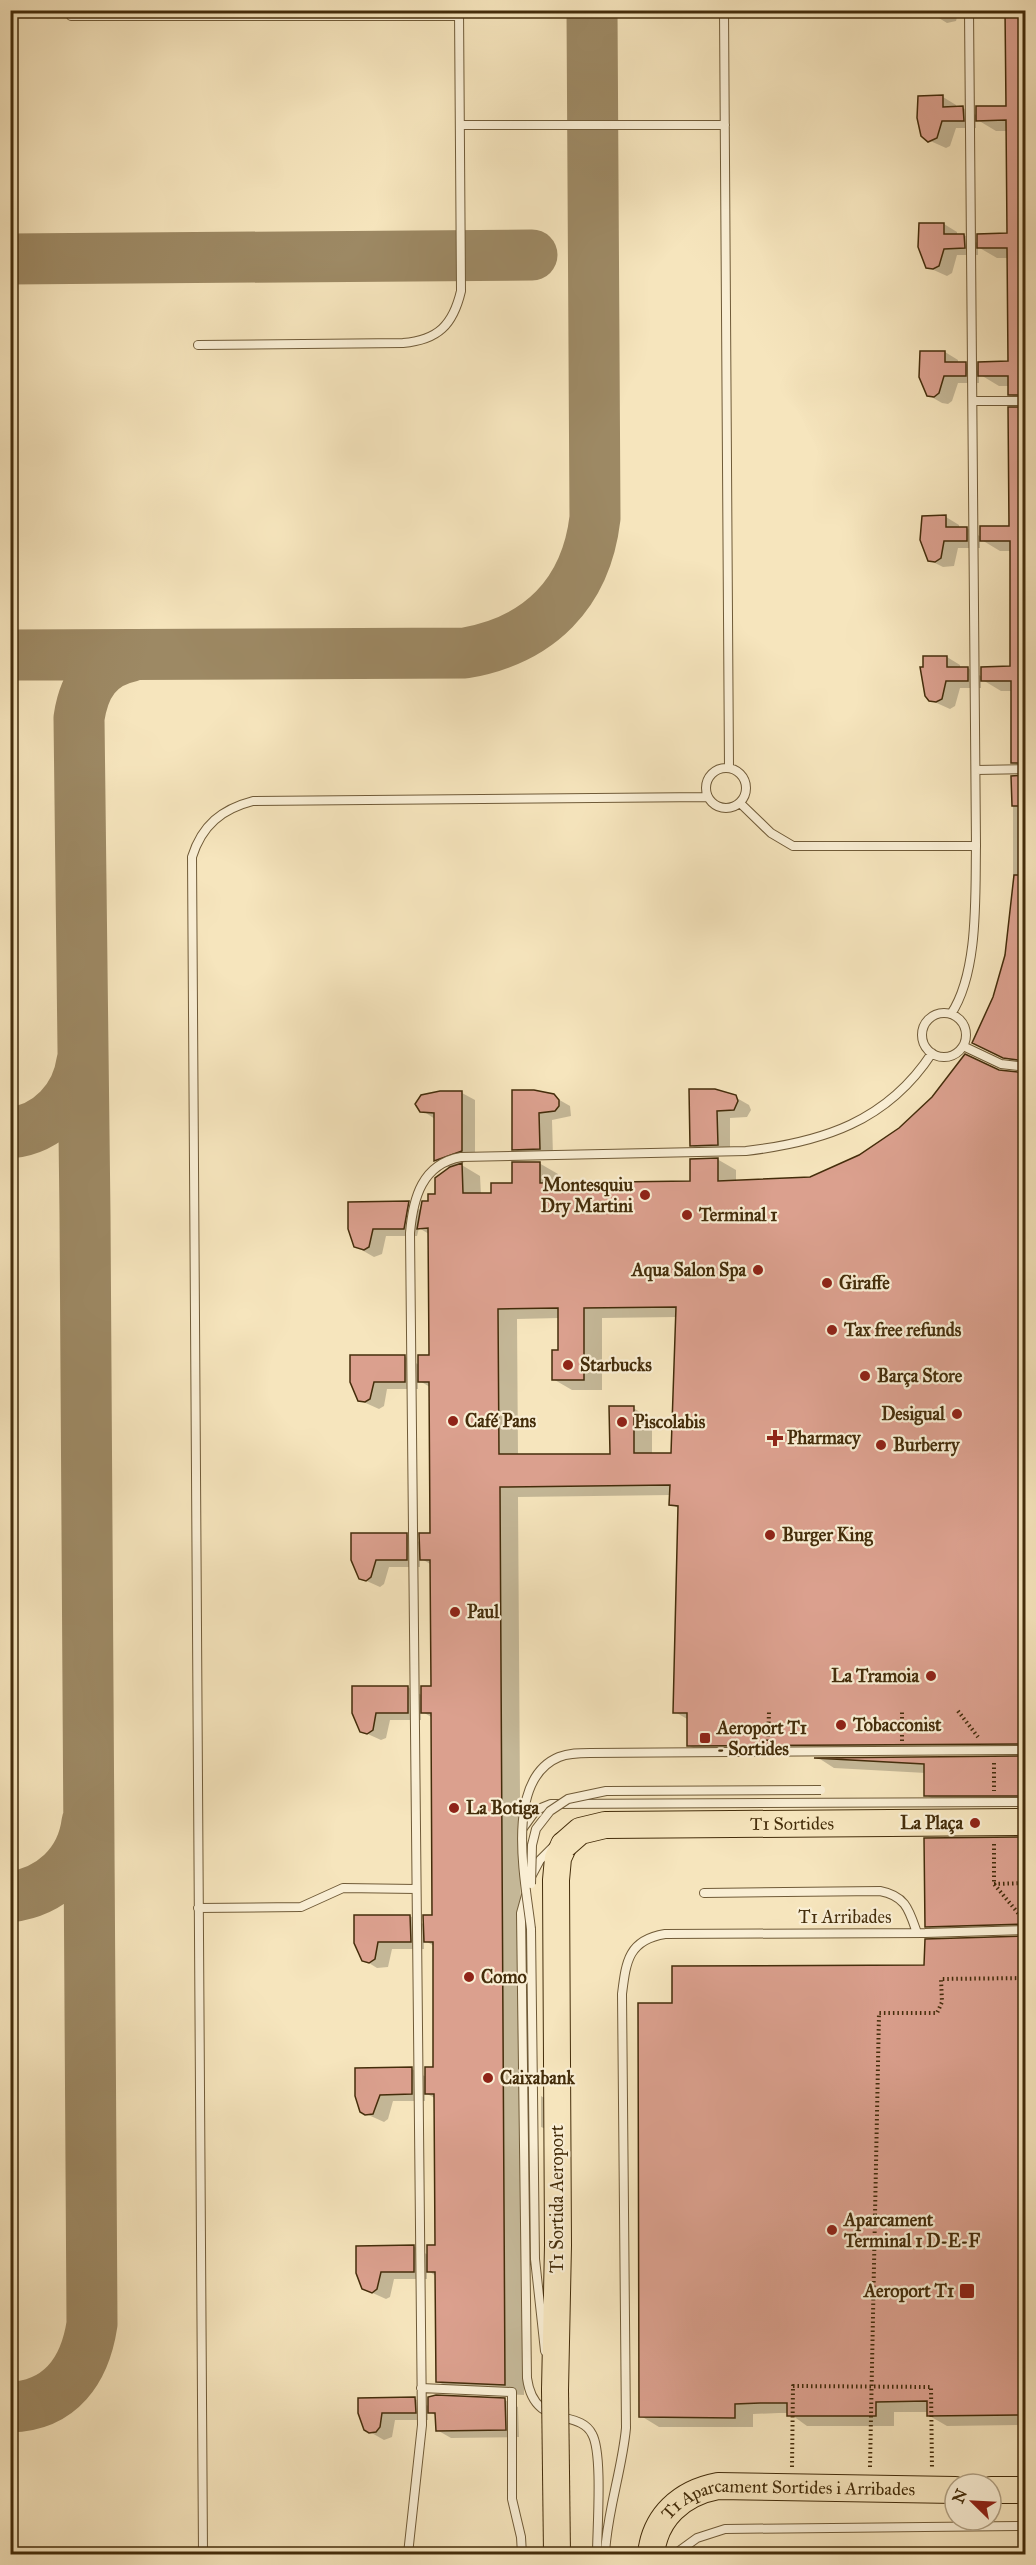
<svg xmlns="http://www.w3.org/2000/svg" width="1036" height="2565" viewBox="0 0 1036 2565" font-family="'IM FELL Great Primer',serif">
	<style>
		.shadow { fill: #0003; fill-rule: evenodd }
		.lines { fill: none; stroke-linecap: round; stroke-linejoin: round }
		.taxiway { stroke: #9d8964; stroke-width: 51 }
		.building { fill: #dba08e; stroke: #442d0b; stroke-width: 1.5; fill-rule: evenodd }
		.service-casing { stroke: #705b38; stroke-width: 10 }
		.primary-casing { stroke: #442d0b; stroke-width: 28 }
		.path { stroke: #442d0b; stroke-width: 4; stroke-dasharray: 1.5 3; stroke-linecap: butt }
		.service { stroke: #f9eed4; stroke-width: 8 }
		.primary { stroke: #f6e5bd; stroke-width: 26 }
		.service-bridge-casing { stroke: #705b38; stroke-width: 10; stroke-linecap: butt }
		.primary-bridge-casing { stroke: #442d0b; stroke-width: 28; stroke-linecap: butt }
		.service-bridge { stroke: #f9eed4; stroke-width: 8 }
		.primary-bridge { stroke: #f6e5bd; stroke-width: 26 }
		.poi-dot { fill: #8f2418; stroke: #f9eed4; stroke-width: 2 }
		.labels { text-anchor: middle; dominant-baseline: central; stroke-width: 4.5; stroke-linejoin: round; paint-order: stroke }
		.poi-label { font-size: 18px; font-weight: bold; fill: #442d0b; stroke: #f9eed4; text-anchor: start }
		.street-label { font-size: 18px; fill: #442d0b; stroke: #f9eed4 }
	</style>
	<rect width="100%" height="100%" fill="#f6e5bd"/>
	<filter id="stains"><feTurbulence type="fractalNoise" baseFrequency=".00333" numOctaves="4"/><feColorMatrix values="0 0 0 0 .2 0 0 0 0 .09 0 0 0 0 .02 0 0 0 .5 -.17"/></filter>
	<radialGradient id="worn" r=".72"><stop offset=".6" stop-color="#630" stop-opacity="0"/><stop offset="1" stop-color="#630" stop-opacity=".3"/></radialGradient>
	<path class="shadow" d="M926,10H959L956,21L947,23Z
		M1026,10V403L1010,394V386H999L979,374V383H958L952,401L948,404L942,403L928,395L945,352L958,360V363H965L980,372L1010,363L1009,258H997L978,247V255H957L952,273L947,276L927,267L944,224L957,232V235H964L979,244L1009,235L1008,131H996L976,119V128H956L950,146L946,148L926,139L943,97L956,105V108H963L978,116L1008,108Z
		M1026,409V769L1013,762L1012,691H1001L981,679V688H960L955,706L950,709L930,700L947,657L960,665V668H968L982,677L1012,668L1011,551H1000L980,539V548H958L954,566L943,567L929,560L923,517H946L959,525V528H967L981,537L1011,528Z
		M1026,776V1068L974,1042L995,997L1010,935L1013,907V777Z
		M999,1072L1026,1075V1754L707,1756L688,1745L689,1720L675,1712L680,1509L671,1504V1495L518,1497L524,2395L456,2392L437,2381L436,2276L427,2270V2279H394L390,2297L386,2299L366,2290L358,2272L413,2246L428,2255L436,2246L435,2098L425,2093V2101H393L388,2119L384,2122L364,2113L357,2096L412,2069L426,2077L435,2068L434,1946L424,1940V1949H392L388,1967L377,1968L364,1960L355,1917L410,1916L425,1925L434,1916L433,1718L421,1711V1720H390L386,1738L381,1740L361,1731L354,1713L408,1687L423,1696L432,1687V1565L420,1558V1567H389L384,1584L380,1587L360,1578L352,1560L406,1534L421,1543L432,1534L430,1387L418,1380V1389H387L384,1406L379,1409L359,1400L351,1382L404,1356L419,1365L430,1356L429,1234L419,1228L417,1236H386L382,1254L374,1257L360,1249L350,1229L408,1203L422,1211L436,1195L450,1168L436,1160L435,1119L417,1107V1101L422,1096L462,1093L475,1100V1158L460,1164L480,1176L481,1195H493L513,1184L539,1163L558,1174V1184L691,1183L717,1159L736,1170V1182L810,1179L860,1156ZM677,1317L672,1455H652V1419L633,1408L611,1455L518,1456L517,1319L559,1318V1352L553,1379L572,1390H602V1318Z
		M691,1090L735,1097L749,1105L751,1110L747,1117L730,1118V1152L704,1153L691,1145Z
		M513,1091L556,1098L570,1106L571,1116L552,1120L553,1156H527L513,1149Z
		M1026,1758V1806H945L926,1795V1773L834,1768L820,1759Z
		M1026,1839V1934L945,1936L926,1926Z
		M1026,1937V2425L947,2426L928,2415L929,2412H894V2426H807L789,2413H779L753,2414V2427H659L641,2416L674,2005L926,1967Z
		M541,2096L546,2099V2129L541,2127Z
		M436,2397L505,2400L518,2407L519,2437L451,2438L437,2430V2416L428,2411V2420H395L392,2437L384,2440L370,2432L360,2400L415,2399L430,2407Z"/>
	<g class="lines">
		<path class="taxiway" d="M10,259L532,255
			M10,655L465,653C539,640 586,594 595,518L592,10
			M10,1133C49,1129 77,1098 82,1061
			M10,1897C51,1892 82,1863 87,1822
			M10,2407C61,2406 85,2370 92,2324L85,1215L79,718C84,685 98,663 132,656"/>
	</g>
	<path class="building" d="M1005,10H1026V395H1008V376H978V362L1008,361L1007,248H977V234L1007,233L1006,120L976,121V106H1006Z
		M943,95V107L963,106L964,121H942L937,138L928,142L921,136L917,118L918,96Z
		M919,223H944V234H964L965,248L944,249L939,266L933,269L926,268L918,247Z
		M920,351H945V362H966V376H944L939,393L934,397L927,396L919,377Z
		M1008,407H1026V763H1011V681H981V667L1010,666V541H980V526H1009Z
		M946,515V527H967V541H944L941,558L935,562L928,561L920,540L922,516Z
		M923,656H947V667H968V681H946L942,699L936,702L929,701L925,696L920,667H923Z
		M1026,775V806H1012L1011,776Z
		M1014,875H1026V1061L1003,1058L972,1043L993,997L1005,955Z
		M965,1054L999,1070L1026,1073V1744L687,1746V1713H673L678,1506L669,1505L670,1485L500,1487L505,2385L436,2382L435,2272H427V2245H435L434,2094H425V2067H433V1942H424L423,1915H432L431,1713H421V1686H431L430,1560H420L419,1533H430L429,1382H418V1355H429L428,1228L417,1229L422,1201H428V1194H435V1178L450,1167L462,1163L463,1193H491V1183H512V1162H540V1183L690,1181V1159L718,1158V1181L810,1177L859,1155L899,1128L932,1097ZM676,1307L671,1453H634V1406H609L610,1454H499L498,1309L558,1308V1350H552V1380H584V1308Z
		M689,1089H715L736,1095L738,1101L734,1110L717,1111L718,1145L690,1146Z
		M512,1090H534L554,1094L559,1100V1106L555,1111L539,1113L540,1149L512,1150Z
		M440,1091H462V1151L434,1161V1113L420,1112L415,1104L421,1095Z
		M409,1201L404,1229H373L369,1247L364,1250L354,1247L348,1229V1202Z
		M350,1355H405V1382H374L370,1399L365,1402L358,1401L350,1382Z
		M351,1533H407V1560H376L371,1577L366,1581L359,1579L351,1560Z
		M352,1686H408V1713H376L373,1730L367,1734L360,1732L352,1713Z
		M1026,1756V1796H924V1764L814,1758Z
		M1026,1837V1924L925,1927L924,1838Z
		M354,1915H410L411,1942H378L375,1959L369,1963L362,1961L354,1943Z
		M1026,1936V2415L927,2416V2401L876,2402V2416H787V2403H760L735,2404V2418L639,2417L638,2003H672V1966L924,1965L925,1939Z
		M412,2067V2094L380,2095L373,2114L365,2115L360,2112L355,2096V2068Z
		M414,2245V2272H381L377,2289L372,2293L362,2289L356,2273V2246Z
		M436,2395L505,2398L506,2430L436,2431L435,2413H428V2397Z
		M415,2397L416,2413H382L380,2427L376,2432L369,2433L364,2430L358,2413V2398Z"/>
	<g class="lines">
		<defs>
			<path id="service" d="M724,10L729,768
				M71,16H459
				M460,125H725
				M198,345L403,343C438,340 453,325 461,291L459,10
				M973,401H1026
				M706 788a20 20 0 1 1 40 0a20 20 0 1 1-40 0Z
				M976,770L1026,769
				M740,803L771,833L793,846H976L969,10
				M922 1035a22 22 0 1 1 44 0a22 22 0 1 1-44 0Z
				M951,1014C979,972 975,894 976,846
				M963,1046L1001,1064L1026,1067
				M523,1828L536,1810L551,1804L1026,1802
				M531,1877L540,1860L555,1845
				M704,1893L880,1891C906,1896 909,1910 917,1933
				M526,1895L521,1913L527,2378C534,2430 579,2408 592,2434C603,2453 597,2529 597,2554
				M198,1908L301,1907L343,1888L416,1889
				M531,1929L535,2259L545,2351
				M421,2388L512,2392V2499L521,2537L522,2554
				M203,2554L192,857C202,825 222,809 253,801L708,797
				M408,2554L422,2425L410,1233C413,1198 422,1164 461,1157L746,1151C822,1142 887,1122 932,1053
				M605,2554C607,2511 622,2471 626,2428L622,1994C626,1962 628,1940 665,1934L925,1933L1026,1930
				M675,2554L697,2538L725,2529L1026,2526"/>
			<g id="primary">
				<path d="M555,2390L558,2245L556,1880L558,1858L564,1845"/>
				<path d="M991,2490H1026"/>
				<path id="s1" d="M651,2554C655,2517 681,2493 718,2486L955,2490"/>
			</g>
		</defs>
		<use href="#service" class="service-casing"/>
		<use href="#primary" class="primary-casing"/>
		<path class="path" d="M958,1711L978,1737
			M768,1741L769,1712
			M902,1741V1711
			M994,1763V1791
			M994,1844V1884L1023,1919
			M994,1884L1026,1883
			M792,2467L793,2386L931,2387L932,2469
			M870,2467L879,2013H937L942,2002L941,1979L1026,1978"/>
		<use href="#service" class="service"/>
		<use href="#primary" class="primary"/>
		<defs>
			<path id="service-bridge" d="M531,1884L532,1845L536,1829L550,1811L568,1799L606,1791L821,1790
				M531,1929C526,1884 503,1780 559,1757C569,1753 579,1753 590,1753L1026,1750"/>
			<g id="primary-bridge">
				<path id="s2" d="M564,1845L580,1831L605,1825L1026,1822"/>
				<path d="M555,2390L557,2554"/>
			</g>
		</defs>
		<use href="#service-bridge" class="service-bridge-casing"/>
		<use href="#primary-bridge" class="primary-bridge-casing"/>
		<use href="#service-bridge" class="service-bridge"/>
		<use href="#primary-bridge" class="primary-bridge"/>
	</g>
	<g class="poi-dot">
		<circle cx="645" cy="1195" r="6"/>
		<circle cx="687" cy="1215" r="6"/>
		<circle cx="758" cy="1270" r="6"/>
		<circle cx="827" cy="1283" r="6"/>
		<circle cx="832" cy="1330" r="6"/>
		<circle cx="568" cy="1365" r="6"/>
		<circle cx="865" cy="1376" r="6"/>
		<circle cx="957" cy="1414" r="6"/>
		<circle cx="453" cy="1421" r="6"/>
		<circle cx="622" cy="1422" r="6"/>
		<path d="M772 1429h6v6h6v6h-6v6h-6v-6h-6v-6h6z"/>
		<circle cx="881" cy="1445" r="6"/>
		<circle cx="770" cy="1535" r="6"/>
		<circle cx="455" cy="1612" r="6"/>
		<circle cx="931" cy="1676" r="6"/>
		<circle cx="841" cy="1725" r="6"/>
		<rect x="699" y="1732" width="12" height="12" rx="3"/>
		<circle cx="454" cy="1808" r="6"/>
		<circle cx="975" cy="1823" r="6"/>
		<circle cx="469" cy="1977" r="6"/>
		<circle cx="488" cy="2078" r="6"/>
		<circle cx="832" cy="2230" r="6"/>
		<rect x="959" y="2283" width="16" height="16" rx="3"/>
	</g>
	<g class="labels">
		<g class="poi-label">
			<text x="633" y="1185" text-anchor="end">Montesquiu<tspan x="633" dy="21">Dry Martini</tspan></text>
			<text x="699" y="1215">Terminal 1</text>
			<text x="746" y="1270" text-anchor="end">Aqua Salon Spa</text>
			<text x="839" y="1283">Giraffe</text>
			<text x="844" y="1330">Tax free refunds</text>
			<text x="580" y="1365">Starbucks</text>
			<text x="877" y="1376">Barça Store</text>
			<text x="945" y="1414" text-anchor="end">Desigual</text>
			<text x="465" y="1421">Café Pans</text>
			<text x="634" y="1422">Piscolabis</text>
			<text x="787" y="1438">Pharmacy</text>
			<text x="893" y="1445">Burberry</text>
			<text x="782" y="1535">Burger King</text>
			<text x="467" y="1612">Paul</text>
			<text x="919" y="1676" text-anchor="end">La Tramoia</text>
			<text x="853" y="1725">Tobacconist</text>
			<text x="717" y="1728">Aeroport T1<tspan x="717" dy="21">- Sortides</tspan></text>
			<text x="466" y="1808">La Botiga</text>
			<text x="963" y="1823" text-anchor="end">La Plaça</text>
			<text x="481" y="1977">Como</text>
			<text x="500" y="2078">Caixabank</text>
			<text x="844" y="2220">Aparcament<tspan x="844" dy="21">Terminal 1 D-E-F</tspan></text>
			<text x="954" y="2291" text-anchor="end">Aeroport T1</text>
		</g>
		<g class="street-label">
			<text stroke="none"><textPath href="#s2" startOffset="234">T1 Sortides</textPath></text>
			<text x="845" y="1917">T1 Arribades</text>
			<text transform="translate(557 2199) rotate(-90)">T1 Sortida Aeroport</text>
			<text stroke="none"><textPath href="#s1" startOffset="170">T1 Aparcament Sortides i Arribades</textPath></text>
		</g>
	</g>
	<rect width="1036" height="2565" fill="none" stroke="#f6e5bd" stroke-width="36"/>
	<rect x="12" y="12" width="1012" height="2541" fill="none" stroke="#442d0b" stroke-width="3"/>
	<rect x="18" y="18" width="1000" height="2529" fill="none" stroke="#442d0b" stroke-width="1.5"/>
	<g transform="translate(973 2502) rotate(294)"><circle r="28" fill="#f9eed4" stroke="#b1a184" stroke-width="1.5"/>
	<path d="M0-4.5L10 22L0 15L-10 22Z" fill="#8f2418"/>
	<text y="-9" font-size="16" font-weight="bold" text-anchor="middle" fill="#442d0b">N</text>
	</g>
	<rect width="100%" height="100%" filter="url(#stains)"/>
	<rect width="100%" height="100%" fill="url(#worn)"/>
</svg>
